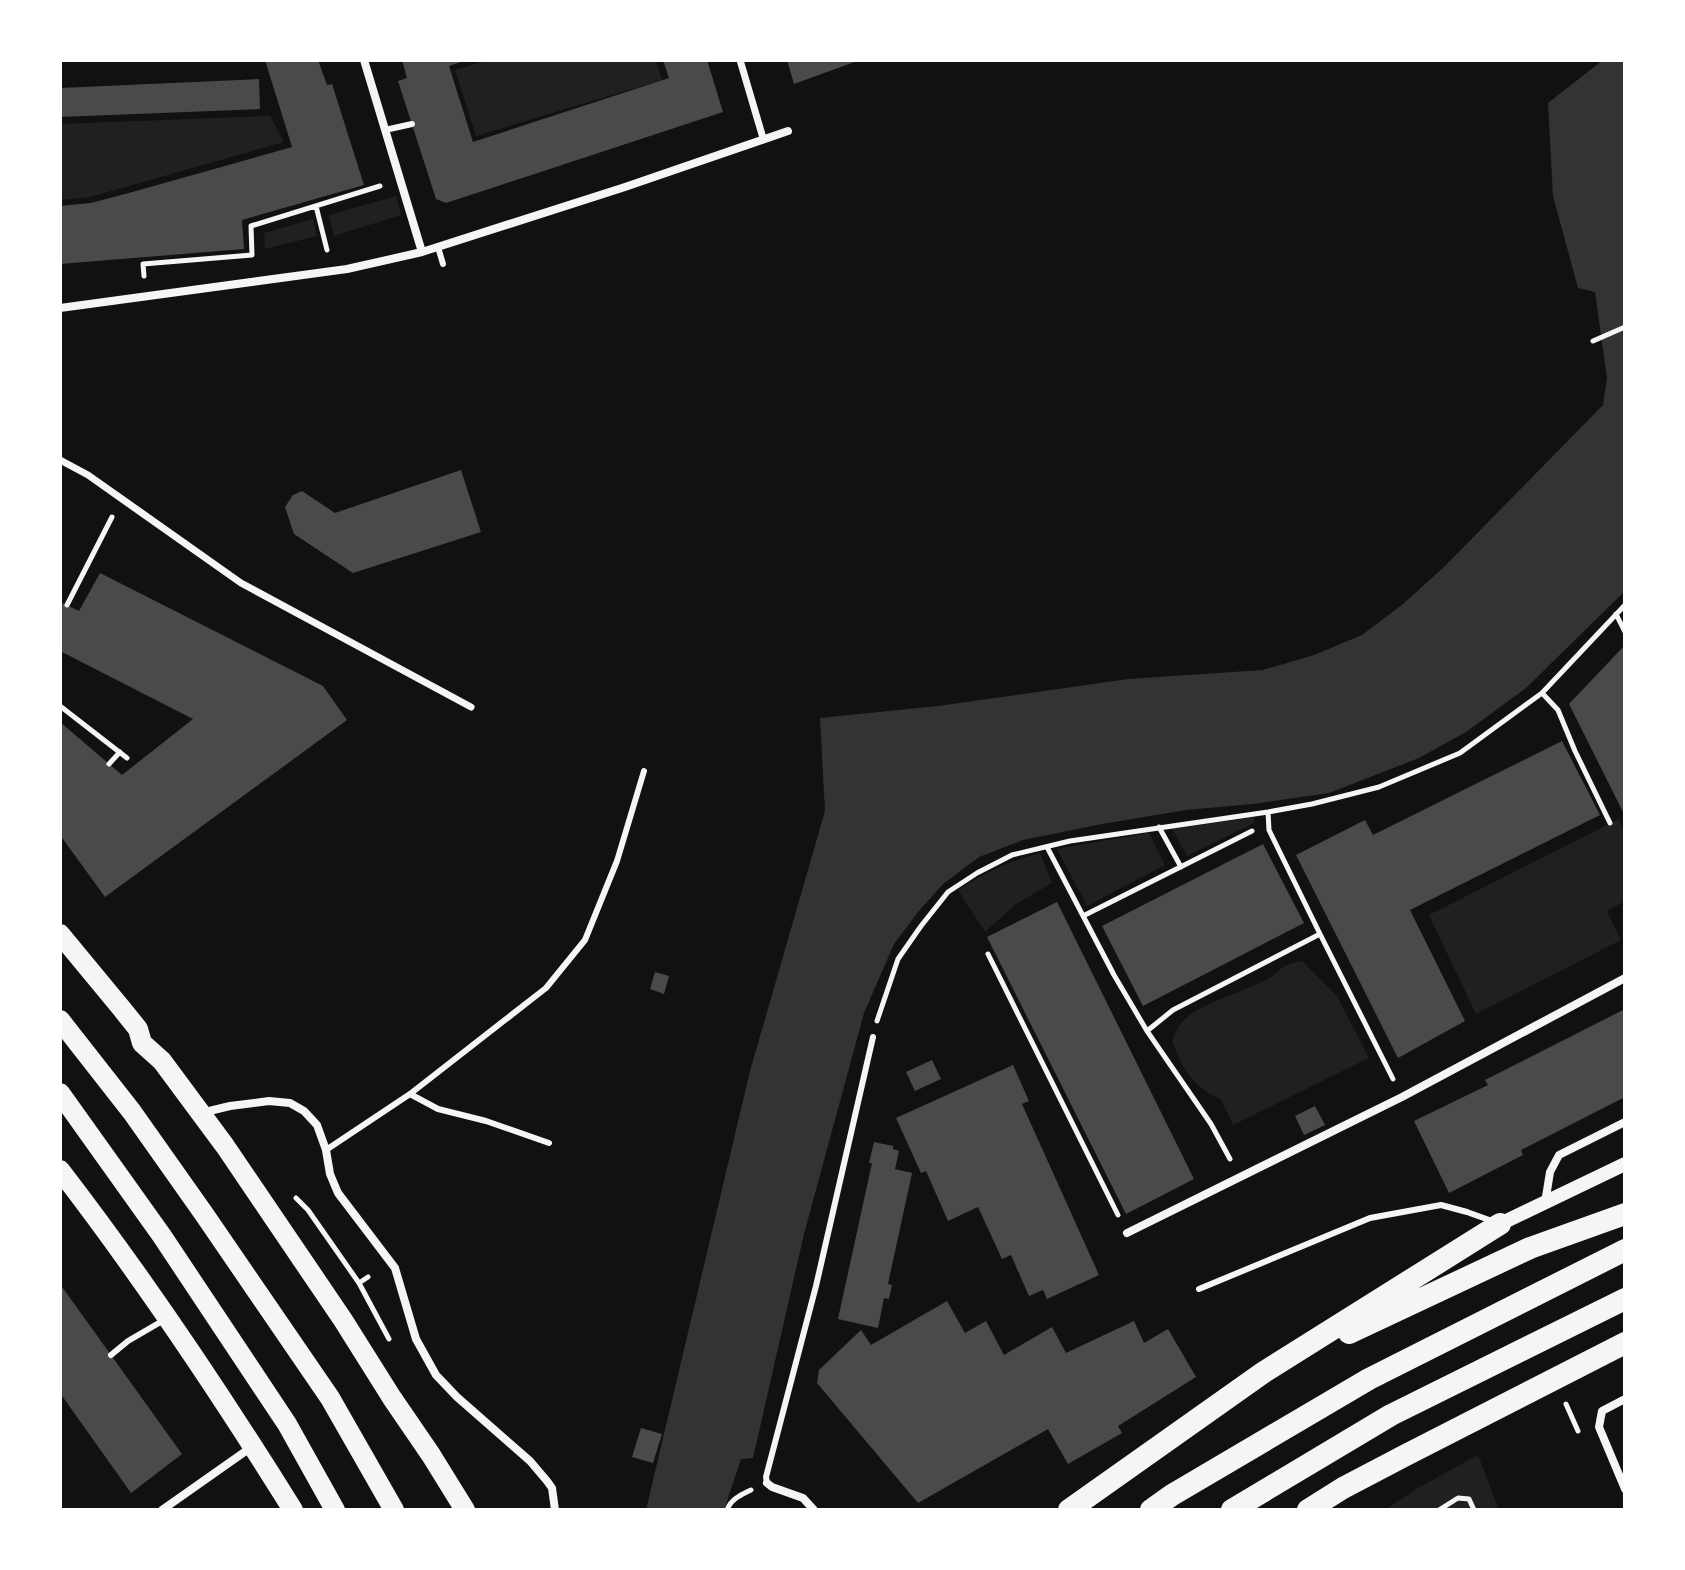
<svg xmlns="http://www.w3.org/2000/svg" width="1685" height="1570" viewBox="0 0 1685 1570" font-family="'Libre Baskerville',serif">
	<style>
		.green { fill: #202020 }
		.water { fill: #333 }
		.building { fill: #4a4a4a }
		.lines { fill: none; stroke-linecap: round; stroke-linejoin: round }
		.path { stroke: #f5f5f5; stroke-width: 5 }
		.service { stroke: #f5f5f5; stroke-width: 6 }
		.pedestrian { stroke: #f5f5f5; stroke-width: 7 }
		.minor { stroke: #f5f5f5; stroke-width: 8 }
		.tertiary { stroke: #f5f5f5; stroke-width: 14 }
		.primary { stroke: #f5f5f5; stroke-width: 20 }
		.trunk { stroke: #f5f5f5; stroke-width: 22 }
	</style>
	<rect width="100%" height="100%" fill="#111"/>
	<path class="green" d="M488,60H656L662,80L476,136L455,70Z
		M270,116L284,142L90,197L60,200V124Z
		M396,196L401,215L334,236L329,215Z
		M313,219L317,236L265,249L264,233Z
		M1254,817V823L1187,856L1172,829Z
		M1619,819L1625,833V901L1607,911L1621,940L1476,1014L1429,915Z
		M1149,833L1165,865L1087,906L1057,849Z
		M1040,853L1052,883L1016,904L985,932L958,890C984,873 1010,861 1040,853Z
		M1302,961L1337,996L1369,1058L1233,1125L1221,1099C1194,1089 1181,1067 1172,1040C1175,1035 1177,1028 1181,1023C1197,1004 1241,993 1264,981C1281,973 1279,964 1302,961Z
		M1478,1455L1499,1510H1385L1416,1489Z"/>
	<path class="water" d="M1603,60H1625V591L1526,688L1466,732L1419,758L1329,793L1253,804L1186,810L1102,824L1023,840L979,857L943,884L918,912L894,944L864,1013L804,1234L753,1458L741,1459L724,1510H646L750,1071L825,811L820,718L938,706L1128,679L1263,670L1314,655L1362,635L1403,604L1445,566L1603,405L1607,378L1595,292L1578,288L1553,196L1548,103Z"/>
	<path class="building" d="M265,60H318L327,85L332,84L364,185L242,220L244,249L60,264V206L91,203L136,191L292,147Z
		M402,60H467L449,66L473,142L669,78L663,60H707L723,112L446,203L436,199L398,81L407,78Z
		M787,60H860L794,84Z
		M259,79L260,109L60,117V88Z
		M461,470L481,532L353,573L294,534L285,507L293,495L302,491L335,513Z
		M100,573L323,686L347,720L105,897L60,835V722L122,775L193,719L60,651V602L79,611Z
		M1625,645V816L1569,704Z
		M1562,741L1600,815L1410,910L1465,1021L1398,1058L1296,855L1365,820L1373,835Z
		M1263,844L1304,923L1143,1006L1102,926Z
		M1057,902L1194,1179L1126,1214L987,937Z
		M655,972L669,976L664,994L650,989Z
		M1625,1009V1097L1521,1150L1523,1155L1449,1193L1414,1121L1488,1085L1485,1080Z
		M932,1060L941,1079L915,1091L906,1072Z
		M1013,1065L1029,1101L1022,1104L1099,1275L1047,1299L1043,1290L1029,1296L1011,1255L1002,1259L978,1207L948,1221L926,1171L921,1173L896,1118Z
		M1315,1106L1325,1125L1304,1135L1295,1116Z
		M874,1142L893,1146V1149L899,1151L895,1169L912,1173L888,1284L892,1285L889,1299L884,1298L878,1328L838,1319L872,1163H869Z
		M60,1284L182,1454L131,1493L60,1393Z
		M947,1301L965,1333L986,1321L1004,1355L1052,1327L1066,1353L1134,1321L1144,1343L1168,1329L1196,1377L1118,1426L1122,1433L1068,1464L1048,1429L918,1503L817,1383L819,1370L861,1330L871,1345Z
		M641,1428L662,1434L653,1463L632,1457Z"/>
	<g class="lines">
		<path class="path" d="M316,206L327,250
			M144,276L143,264L252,255L251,226L380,186
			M1593,341L1625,327
			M67,605L112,517
			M1616,614L1625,632
			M1542,693L1558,710L1575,751L1610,823
			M60,706L127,758
			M109,764L120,752
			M1268,812L1269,830L1320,934
			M1159,827L1181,867
			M1047,847L1114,975L1147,1031
			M1085,915L1252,831
			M988,954L1118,1215
			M877,1021L898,959L921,926L948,892L977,873L1012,855L1070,841L1268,812L1312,804L1379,787L1460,753L1542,693L1625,605
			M1230,1159L1211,1124L1147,1031L1173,1010L1320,934L1393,1079
			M296,1198L308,1210L359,1283L389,1339
			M362,1281L368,1277
			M1566,1404L1578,1431
			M727,1510C731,1499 741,1495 751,1490
			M1439,1510L1458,1498L1469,1499L1474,1510"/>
		<path class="service" d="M385,130L412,124
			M438,247L443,264
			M410,1094L438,1109L486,1121L549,1143
			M326,1150L410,1094L546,988L585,940L617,861L644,771
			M1199,1289L1370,1218L1441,1205L1467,1212L1492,1221
			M111,1355L128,1341L164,1320
			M767,1483L766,1477L816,1286L873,1037"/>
		<path class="pedestrian" d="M740,60L763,138
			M60,460L88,475L241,583L471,707"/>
		<path class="minor" d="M364,60L422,252
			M60,308L347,269L422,252L625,187L788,131
			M201,1113L230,1106L269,1101L290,1103L304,1111L317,1125L326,1150L330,1174L338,1193L395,1268L416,1339L436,1375L457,1397L530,1461L547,1481L552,1488L555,1510
			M1545,1203L1550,1172L1559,1155L1625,1122
			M1127,1233L1402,1097L1625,978
			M1625,1399L1602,1411L1599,1427L1625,1489
			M767,1483L772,1487L803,1498L814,1510
			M162,1510L253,1446"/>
		<path class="tertiary" d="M1500,1224L1625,1164"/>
		<path class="primary" d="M60,934L122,1009L138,1029L142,1043L162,1061L225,1146L343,1320L392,1398L431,1455L465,1510
			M60,1020L132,1112L204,1214L330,1398L394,1510
			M60,1093L162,1236L287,1424L335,1510
			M60,1170C144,1279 220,1393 293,1510"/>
		<path class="trunk" d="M1349,1333L1530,1248L1625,1214
			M1069,1510L1264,1372L1500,1224
			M1151,1510L1172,1495L1369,1379L1625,1250
			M1232,1510L1391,1415L1625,1299
			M1308,1510L1343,1488L1404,1456L1625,1343"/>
	</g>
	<rect width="1685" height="1570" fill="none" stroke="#ffffff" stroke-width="124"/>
</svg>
